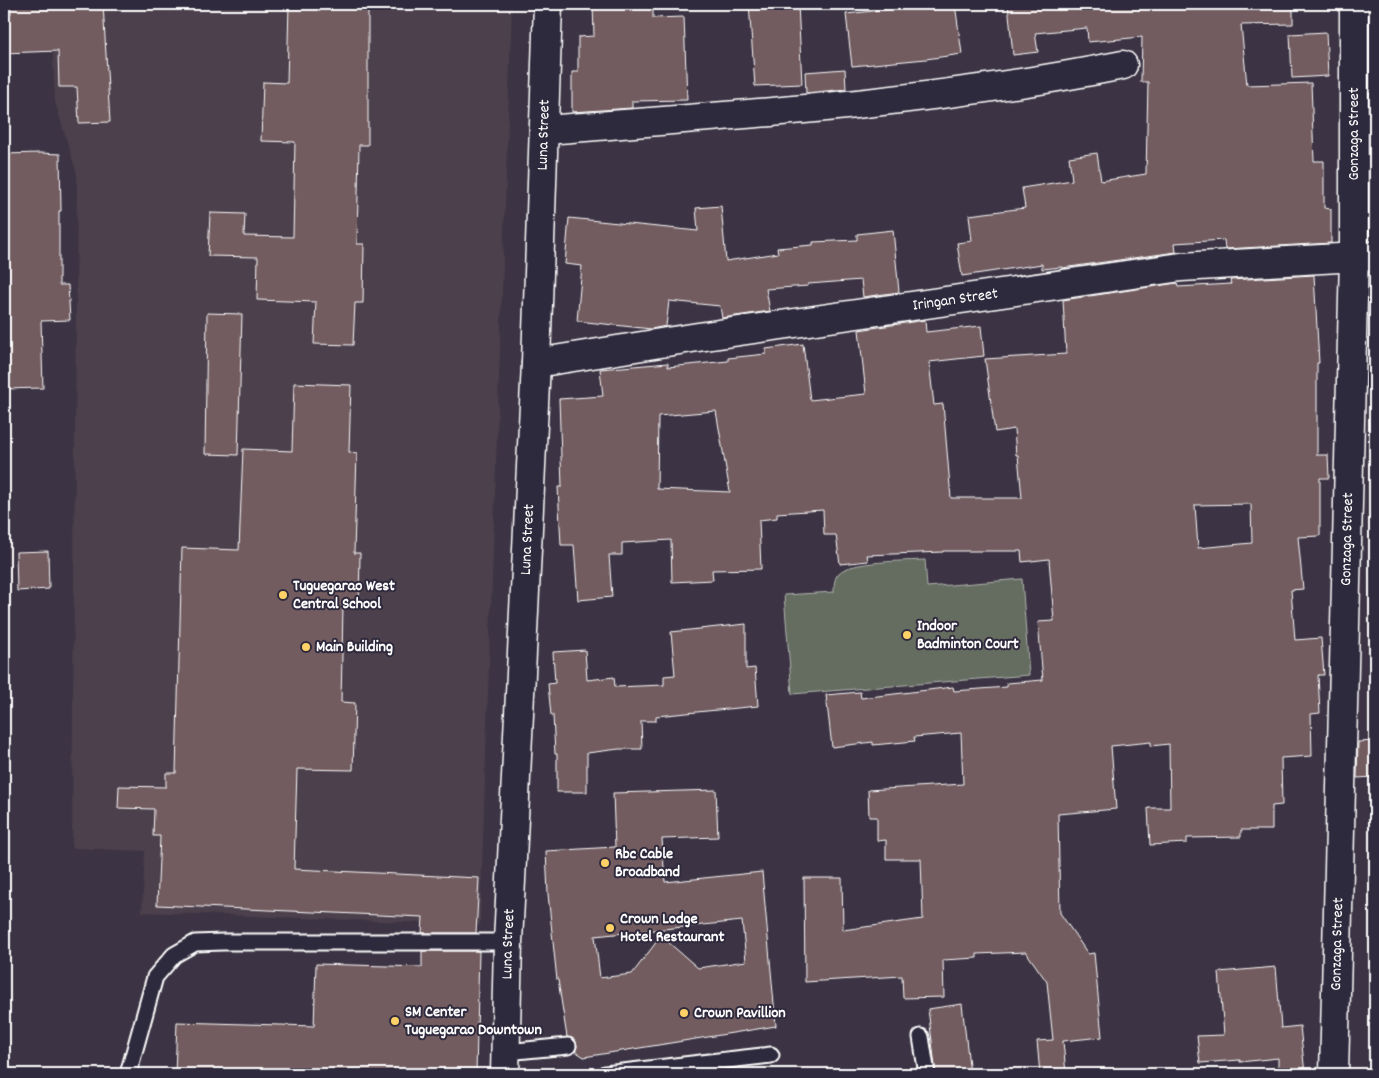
<svg xmlns="http://www.w3.org/2000/svg" width="1379" height="1078" viewBox="0 0 1379 1078" font-family="Dekko,sans-serif">
	<style>
		.built { fill: #4c404c }
		.green { fill: #656c60; stroke: #b2b6b0 }
		.building { fill: #725b60; stroke: #fff; fill-rule: evenodd }
		.lines { fill: none; stroke-linecap: round; stroke-linejoin: round }
		.lane-casing { stroke: #fff; stroke-width: 19 }
		.street-casing { stroke: #fff; stroke-width: 31 }
		.primary-casing { stroke: #fff; stroke-width: 31 }
		.lane { stroke: #2f2a3d; stroke-width: 15 }
		.street { stroke: #2f2a3d; stroke-width: 28 }
		.primary { stroke: #2f2a3d; stroke-width: 28 }
		.poi-dot { fill: #ffd166; stroke: #2f2a3d; stroke-width: 2 }
		.labels { text-anchor: middle; dominant-baseline: central; stroke-width: 4; stroke-linejoin: round; paint-order: stroke }
		.street-label { font-size: 16px; fill: #fff; stroke: #2f2a3d }
		.poi-label { font-size: 16px; font-weight: bold; fill: #fff; stroke: #2f2a3d; text-anchor: start }
	</style>
	<rect width="100%" height="100%" fill="#3c3444"/>
	<filter id="ink" filterUnits="userSpaceOnUse"><feTurbulence type="fractalNoise" baseFrequency=".02" numOctaves="2"/><feDisplacementMap in="SourceGraphic" scale="10" xChannelSelector="R" yChannelSelector="G"/><feConvolveMatrix kernelMatrix="1 2 1 2 8 2 1 2 1" color-interpolation-filters="sRGB"/></filter>
	<g filter="url(#ink)">
		<path class="built" d="M51,4H512L480,925L142,912L145,851L72,848L77,174L55,102Z"/>
		<path class="green" d="M925,560L927,587L1022,579L1029,675L792,694L784,595L834,592C834,585 834,578 839,573C850,561 907,561 925,560Z"/>
		<path class="building" d="M10,4H103L110,122L79,123L77,87H59L58,51L4,53V14H11Z
			M289,4H368V145H359L357,244H364L363,303H355L353,345L314,344L316,302L257,300L258,257L208,256L210,213L245,214L244,236L293,237L295,142L261,141L263,82L287,83Z
			M593,4H653V18L684,17L687,100L632,101V108L572,112V72H578V37L594,36Z
			M749,4H798L802,84L755,86Z
			M918,4H955L962,54L926,59L852,66L846,14L918,6Z
			M1008,4H1293V24L1241,25L1247,85L1311,83L1314,161H1324V208L1331,209V243L1225,249L1224,240L1175,243L1176,252L1062,268V267L1042,269V264L962,276L957,243L972,241L969,215L1025,208L1022,188L1072,180L1069,157L1097,153L1101,181L1146,174L1148,82H1141L1142,37L1088,42L1087,28L1035,33L1038,52L1013,55Z
			M1326,32L1328,76L1292,78L1290,34Z
			M845,69L846,89L806,93L805,72Z
			M40,153L60,154L61,211H59V285H68L70,320L41,321L43,388L4,389V300H8V184L4,183V154Z
			M721,206L726,261L778,253L777,248L813,245V242L857,240V234L893,230L899,292L863,297L861,280L808,284V286L766,289L770,311L722,318L720,306L669,301L666,326L651,329L577,321L582,266L565,264L569,218L698,231L696,208Z
			M1314,275L1319,363H1317V455H1328L1329,478H1320V536L1298,537L1303,589L1291,590L1295,640L1321,638L1324,675H1318L1320,713L1311,714L1312,756L1281,758L1282,805L1272,806V830H1241V837L1187,838V843L1150,845L1148,808H1170L1169,744L1151,746V742L1111,746L1116,809L1058,814L1060,913L1088,954L1094,953L1102,1037L1063,1041L1066,1074H1040L1037,1041L1053,1040L1047,982L1026,952L977,954V958L943,960L944,997L903,998L902,976L805,982L804,878H842L843,930L923,919L921,859H886V840L877,841V817H869L868,790L963,784L961,733L914,737L915,741L873,745V742L832,747L826,695L860,692L861,698L953,687L954,691L1007,687V683L1043,680L1038,622L1054,621L1049,559L1022,562L1021,551H943V552L867,555L868,561L840,564L836,535H824L823,510L777,513V518L759,520L761,569L712,570L713,580L672,582L671,540L622,543V555H609L612,597L578,600L574,545H561L558,487H562L559,399L603,396L600,369L668,363V367L728,361V358L766,354V349L803,344L810,400L866,394L859,330L925,320L926,332L981,326L984,356L929,362L934,405L943,404L951,498H1022L1018,455H1016L1014,429L995,432L985,359L1066,354L1063,300L1177,283L1178,287L1231,284L1230,280ZM716,411L730,492L657,489L658,416ZM1251,504L1252,543L1198,548L1195,505Z
			M207,313L242,314L238,455L205,454Z
			M294,383L351,385L349,452L357,453L354,553H360L359,607L343,606L341,702L355,703L353,770L297,769L294,869L479,878L476,933H422L423,917L157,905L160,836H153L154,809L118,808L119,786L166,787V773H176L182,548L239,550L243,449L292,451Z
			M48,551L49,589L17,591L16,552Z
			M746,624V669L755,668L758,706L656,716V721H641L642,749H619L587,753V792H557V754H555L553,715H551L548,684L555,683L553,652L585,650L587,680L614,677L615,687L664,685V676L675,675L671,632Z
			M1375,741V777L1357,778L1358,742Z
			M716,790L718,837L662,839L665,882L762,872L776,1026L584,1057L575,1051L577,1046L575,1040L567,1037L558,980H557L548,894L546,851L615,847L613,793ZM742,921L746,961L698,968L661,936L632,974L600,978L595,936Z
			M422,951H479L476,1074H175L177,1022L314,1026L316,964L422,967Z
			M1276,967L1281,1028L1300,1026L1305,1074H1278V1058L1240,1062V1060L1200,1063L1197,1036L1224,1035L1219,972Z
			M962,1004L970,1074H936L928,1009Z"/>
		<g class="lines">
			<defs>
				<path id="lane" d="M921,1037L927,1074
					M506,1052L568,1046
					M128,1074L155,977L174,955L195,943L223,942H508
					M605,1074L771,1055"/>
				<g id="street">
					<path d="M544,130C738,115 932,103 1123,65"/>
					<path id="s1" d="M536,363L698,337L1181,267L1375,256"/>
					<path id="s2" d="M1334,1074L1354,257V4"/>
				</g>
				<g id="primary">
					<path id="s3" d="M505,1074L508,942L536,363L548,4"/>
				</g>
			</defs>
			<use href="#lane" class="lane-casing"/>
			<use href="#street" class="street-casing"/>
			<use href="#primary" class="primary-casing"/>
			<use href="#lane" class="lane"/>
			<use href="#street" class="street"/>
			<use href="#primary" class="primary"/>
		</g>
	</g>
	<g class="poi-dot">
		<circle cx="283" cy="595" r="5"/>
		<circle cx="907" cy="635" r="5"/>
		<circle cx="306" cy="647" r="5"/>
		<circle cx="605" cy="863" r="5"/>
		<circle cx="610" cy="928" r="5"/>
		<circle cx="684" cy="1013" r="5"/>
		<circle cx="395" cy="1021" r="5"/>
	</g>
	<g class="labels">
		<g class="street-label">
			<text stroke="none"><textPath href="#s3" startOffset="940">Luna Street</textPath></text>
			<text transform="translate(1354 134) rotate(-90)">Gonzaga Street</text>
			<text stroke="none"><textPath href="#s1" startOffset="424">Iringan Street</textPath></text>
			<text stroke="none"><textPath href="#s3" startOffset="535">Luna Street</textPath></text>
			<text stroke="none"><textPath href="#s2" startOffset="535">Gonzaga Street</textPath></text>
			<text stroke="none"><textPath href="#s3" startOffset="130">Luna Street</textPath></text>
			<text stroke="none"><textPath href="#s2" startOffset="130">Gonzaga Street</textPath></text>
		</g>
		<g class="poi-label">
			<text x="293" y="586">Tuguegarao West<tspan x="293" dy="18">Central School</tspan></text>
			<text x="917" y="626">Indoor<tspan x="917" dy="18">Badminton Court</tspan></text>
			<text x="316" y="647">Main Building</text>
			<text x="615" y="854">Rbc Cable<tspan x="615" dy="18">Broadband</tspan></text>
			<text x="620" y="919">Crown Lodge<tspan x="620" dy="18">Hotel Restaurant</tspan></text>
			<text x="405" y="1012">SM Center<tspan x="405" dy="18">Tuguegarao Downtown</tspan></text>
			<text x="694" y="1013">Crown Pavillion</text>
		</g>
	</g>
	<rect width="1379" height="1078" fill="none" stroke="#2f2a3d" stroke-width="20"/>
	<rect x="10" y="10" width="1359" height="1058" fill="none" stroke="#fff" stroke-width="2" filter="url(#ink)"/>
</svg>
